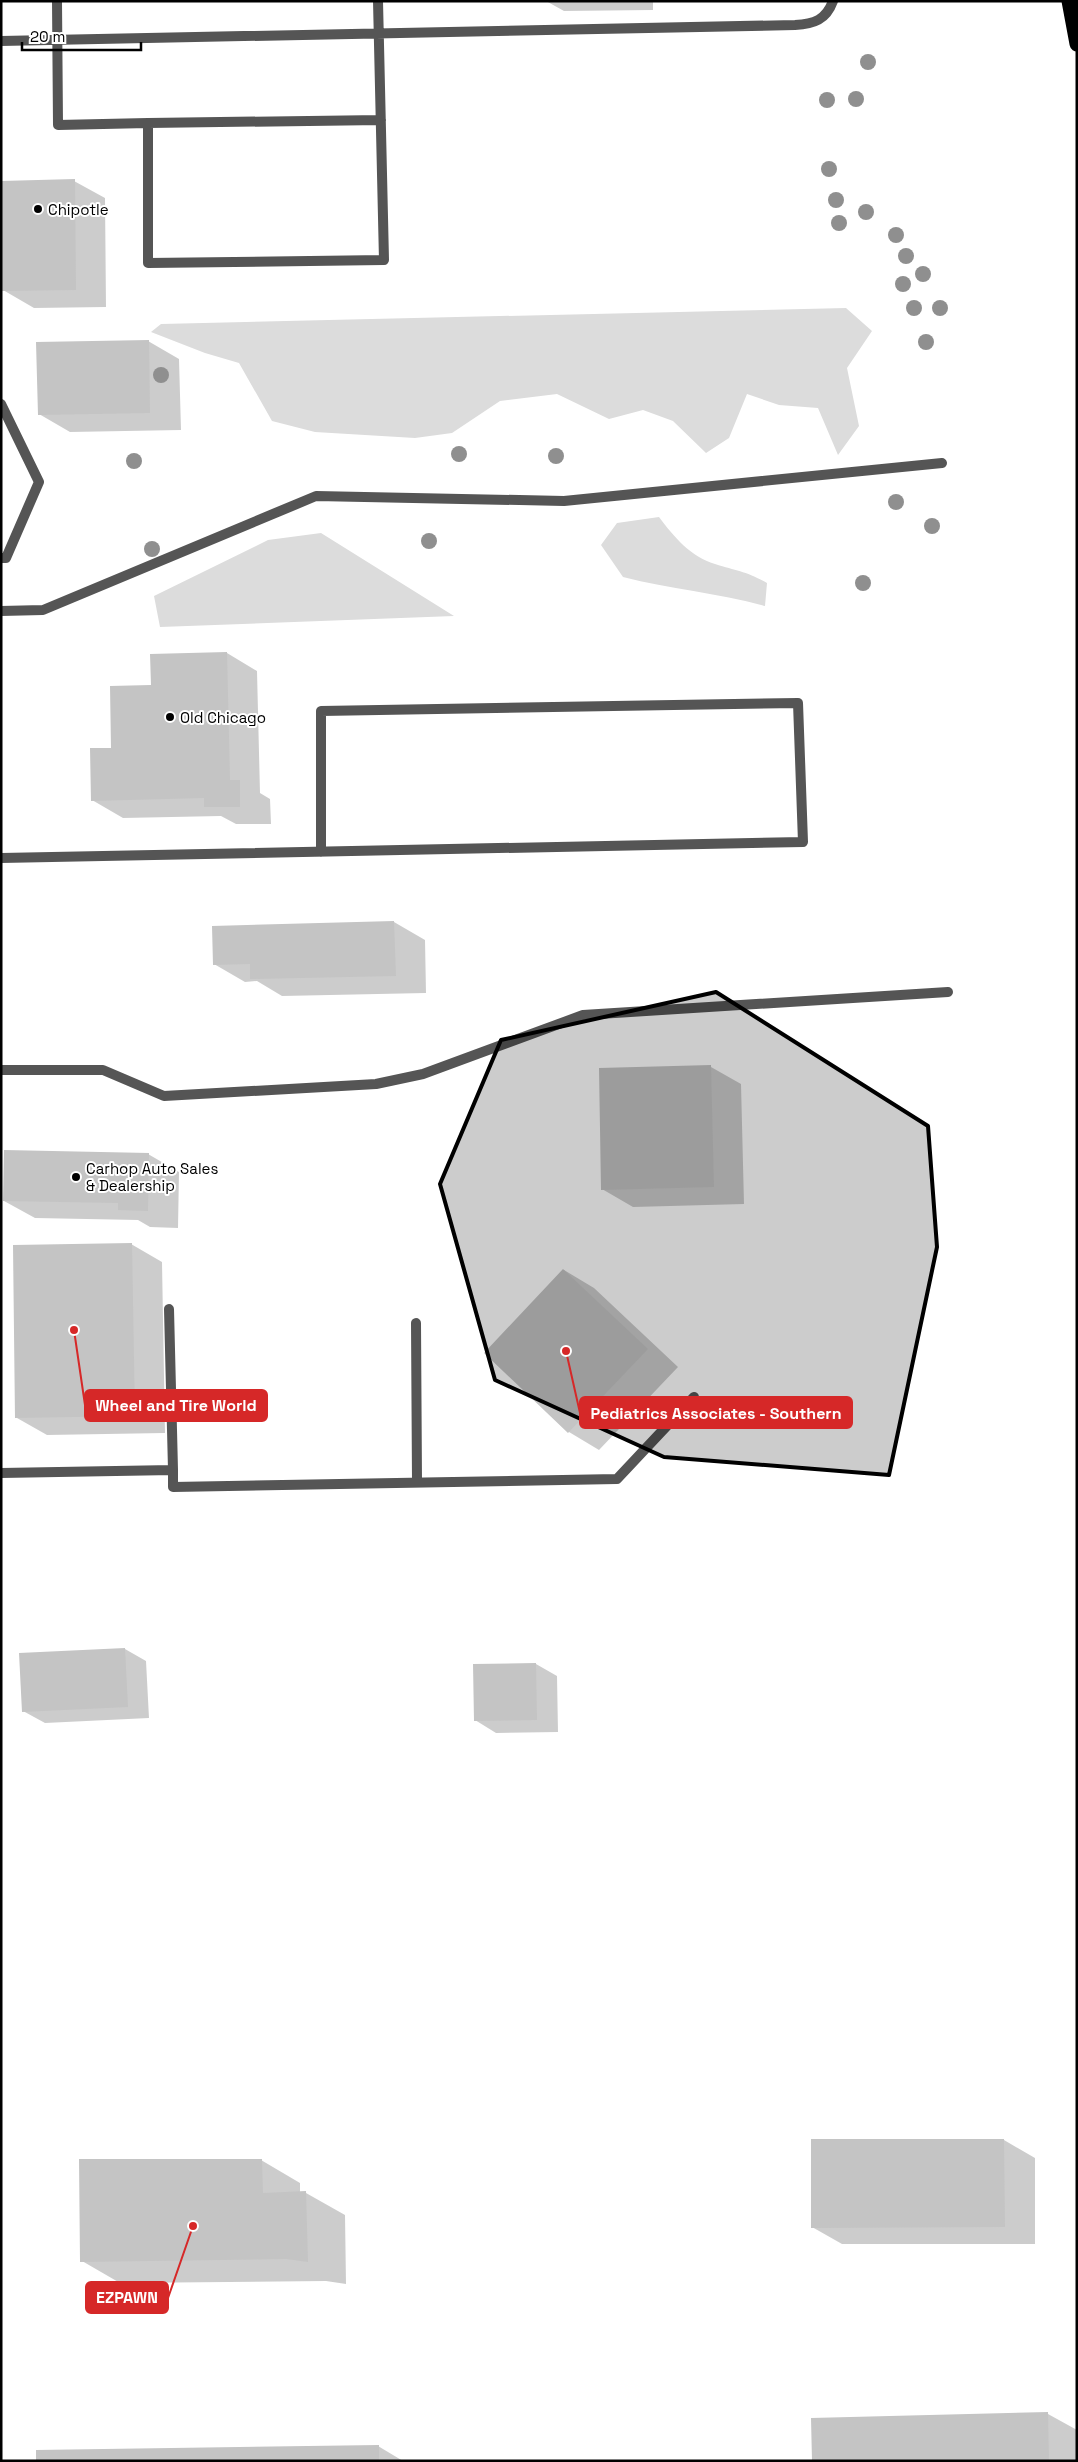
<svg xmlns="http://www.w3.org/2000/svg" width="1078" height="2462" viewBox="0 0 1078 2462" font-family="'Space Grotesk',sans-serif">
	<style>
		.green { fill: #dcdcdc }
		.shadow { fill: #0003 }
		.building { fill: #c4c4c4 }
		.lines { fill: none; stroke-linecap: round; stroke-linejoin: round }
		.service { stroke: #555; stroke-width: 10 }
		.motorway { stroke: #000; stroke-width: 15 }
		.tree { fill: #8f8f8f }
		.marked { fill: #000; fill-opacity: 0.2; stroke: #000; stroke-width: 4; stroke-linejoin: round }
		.poi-dot { fill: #000; stroke: #fff; stroke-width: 2 }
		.labels { text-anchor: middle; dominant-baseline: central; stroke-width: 4; stroke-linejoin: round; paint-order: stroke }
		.poi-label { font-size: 15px; fill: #000; stroke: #fff; text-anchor: start }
		.leader { fill: none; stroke: #d62828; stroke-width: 2 }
		.callout-dot { fill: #d62828; stroke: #fff; stroke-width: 2 }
		.callout { fill: #d62828; stroke: #d62828; stroke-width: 2 }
		.callout-label { font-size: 16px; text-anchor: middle; font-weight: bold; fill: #fff }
	</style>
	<rect width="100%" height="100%" fill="#fff"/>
	<path class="green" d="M846,308L872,331L847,368L859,426L838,455L818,408L779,405L747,394L729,438L706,453L673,421L643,410L609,419L557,394L500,401L452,433L415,438L315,432L272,421L239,363L205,353L151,332L161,324Z
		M659,517C674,537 691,557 715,564C737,571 746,571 767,583L765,606C718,593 670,589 623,577L601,545L617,523Z
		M321,533L454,616L160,627L154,596L268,540Z"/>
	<path class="shadow" d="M546,1H653V10L564,11Z
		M74,181L105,198L106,307L34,308L3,290Z
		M148,341L179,359L181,430L70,432L39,414Z
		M227,653L257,671L260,793L270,799L271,824H236L221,816L123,818L92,800L113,749L153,686Z
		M394,922L425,940L426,993L282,996L257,981L245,982L214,964V928Z
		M711,1067L741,1084L744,1204L633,1207L602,1189Z
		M148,1154L179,1172L178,1228L150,1227L138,1220L35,1218L4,1201Z
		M131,1244L162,1262L165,1433L47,1435L17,1418Z
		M564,1270L594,1288L678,1367L599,1450L569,1432Z
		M125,1649L146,1661L149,1718L45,1723L23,1711L20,1654Z
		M536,1664L557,1676L558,1732L496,1733L475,1720L474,1665Z
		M1004,2140L1035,2158V2244H842L812,2227V2141Z
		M261,2160L300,2183V2193H306L345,2215L346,2284L326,2281L120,2283L82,2261Z
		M1048,2414L1077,2430V2461H813L812,2419Z
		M378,2446L403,2461H38Z"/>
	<path class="building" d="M75,179L76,290L2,291L1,181Z
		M149,340L150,413L38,415L36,342Z
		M227,652L230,780H240V807H204V798L91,801L90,748H111L110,686L151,685L150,654Z
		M394,921L396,976L250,979V964L213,965L212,926Z
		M711,1065L714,1187L601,1190L599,1068Z
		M4,1150L149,1153L148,1211L118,1210V1203L3,1201Z
		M132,1243L135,1416L15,1418L13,1245Z
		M563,1269L648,1349L568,1433L484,1353Z
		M125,1648L128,1707L22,1712L19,1653Z
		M536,1663L537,1720L474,1721L473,1664Z
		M811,2139H1004L1005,2227L811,2228Z
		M79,2159H262L263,2193L306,2191L308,2262L286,2259L80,2262Z
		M1048,2412L1049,2461H812L811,2418Z
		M379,2445V2461H36V2450Z"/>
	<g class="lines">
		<path class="service" d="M57,1L58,125L148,123
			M378,1L384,260L148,263V123L381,120
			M1,41L795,25C814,24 826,20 833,1
			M1,404L39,482L6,558H1
			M1,611L43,610L316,496L564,501L942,463
			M1,858L803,842L798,703L321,711V852
			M1,1070H103L164,1096L376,1084L423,1074L583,1015L948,992
			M169,1309L173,1470
			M416,1323L417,1482
			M1,1473L173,1470V1487L617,1479L694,1397"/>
		<path class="motorway" d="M1069,1L1077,44"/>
	</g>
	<g class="tree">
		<circle cx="868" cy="62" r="8"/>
		<circle cx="856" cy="99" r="8"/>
		<circle cx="827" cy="100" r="8"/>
		<circle cx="829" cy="169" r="8"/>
		<circle cx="836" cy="200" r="8"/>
		<circle cx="866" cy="212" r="8"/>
		<circle cx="839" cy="223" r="8"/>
		<circle cx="896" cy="235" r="8"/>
		<circle cx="906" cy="256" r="8"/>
		<circle cx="923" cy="274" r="8"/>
		<circle cx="903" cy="284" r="8"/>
		<circle cx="914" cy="308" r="8"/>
		<circle cx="940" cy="308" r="8"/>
		<circle cx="926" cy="342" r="8"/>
		<circle cx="161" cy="375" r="8"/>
		<circle cx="459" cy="454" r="8"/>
		<circle cx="556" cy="456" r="8"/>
		<circle cx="134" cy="461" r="8"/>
		<circle cx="896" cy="502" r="8"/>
		<circle cx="932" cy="526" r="8"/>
		<circle cx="429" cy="541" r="8"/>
		<circle cx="152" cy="549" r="8"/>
		<circle cx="863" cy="583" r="8"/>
	</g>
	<path class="marked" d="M716,992L928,1126L937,1247L889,1475L664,1457L495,1380L440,1184L501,1040Z"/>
	<g class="poi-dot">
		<circle cx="38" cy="209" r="5"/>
		<circle cx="170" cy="717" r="5"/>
		<circle cx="76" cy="1177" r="5"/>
	</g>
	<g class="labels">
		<g class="poi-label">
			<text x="48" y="209">Chipotle</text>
			<text x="180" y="717">Old Chicago</text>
			<text x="86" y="1168">Carhop Auto Sales<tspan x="86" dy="17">&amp; Dealership</tspan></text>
		</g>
	</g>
	<path class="leader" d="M74 1330L85 1405M566 1351L580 1413M193 2226L168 2298"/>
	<g class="callout-dot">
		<circle cx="74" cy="1330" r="5"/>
		<circle cx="566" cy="1351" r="5"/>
		<circle cx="193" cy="2226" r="5"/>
	</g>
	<g class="callout">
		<rect x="85" y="1390" width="182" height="31" rx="5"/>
		<rect x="580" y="1397" width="272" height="31" rx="5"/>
		<rect x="86" y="2282" width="82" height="31" rx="5"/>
	</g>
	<g class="callout-label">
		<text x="176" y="1411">Wheel and Tire World</text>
		<text x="716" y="1419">Pediatrics Associates - Southern</text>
		<text x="127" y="2303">EZPAWN</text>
	</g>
	<rect width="1078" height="2462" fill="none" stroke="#000000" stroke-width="5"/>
	<path d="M22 42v8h119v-8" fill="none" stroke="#000000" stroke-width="2.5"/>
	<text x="30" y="42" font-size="15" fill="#000000" stroke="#ffffff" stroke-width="4" paint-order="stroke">20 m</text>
</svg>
